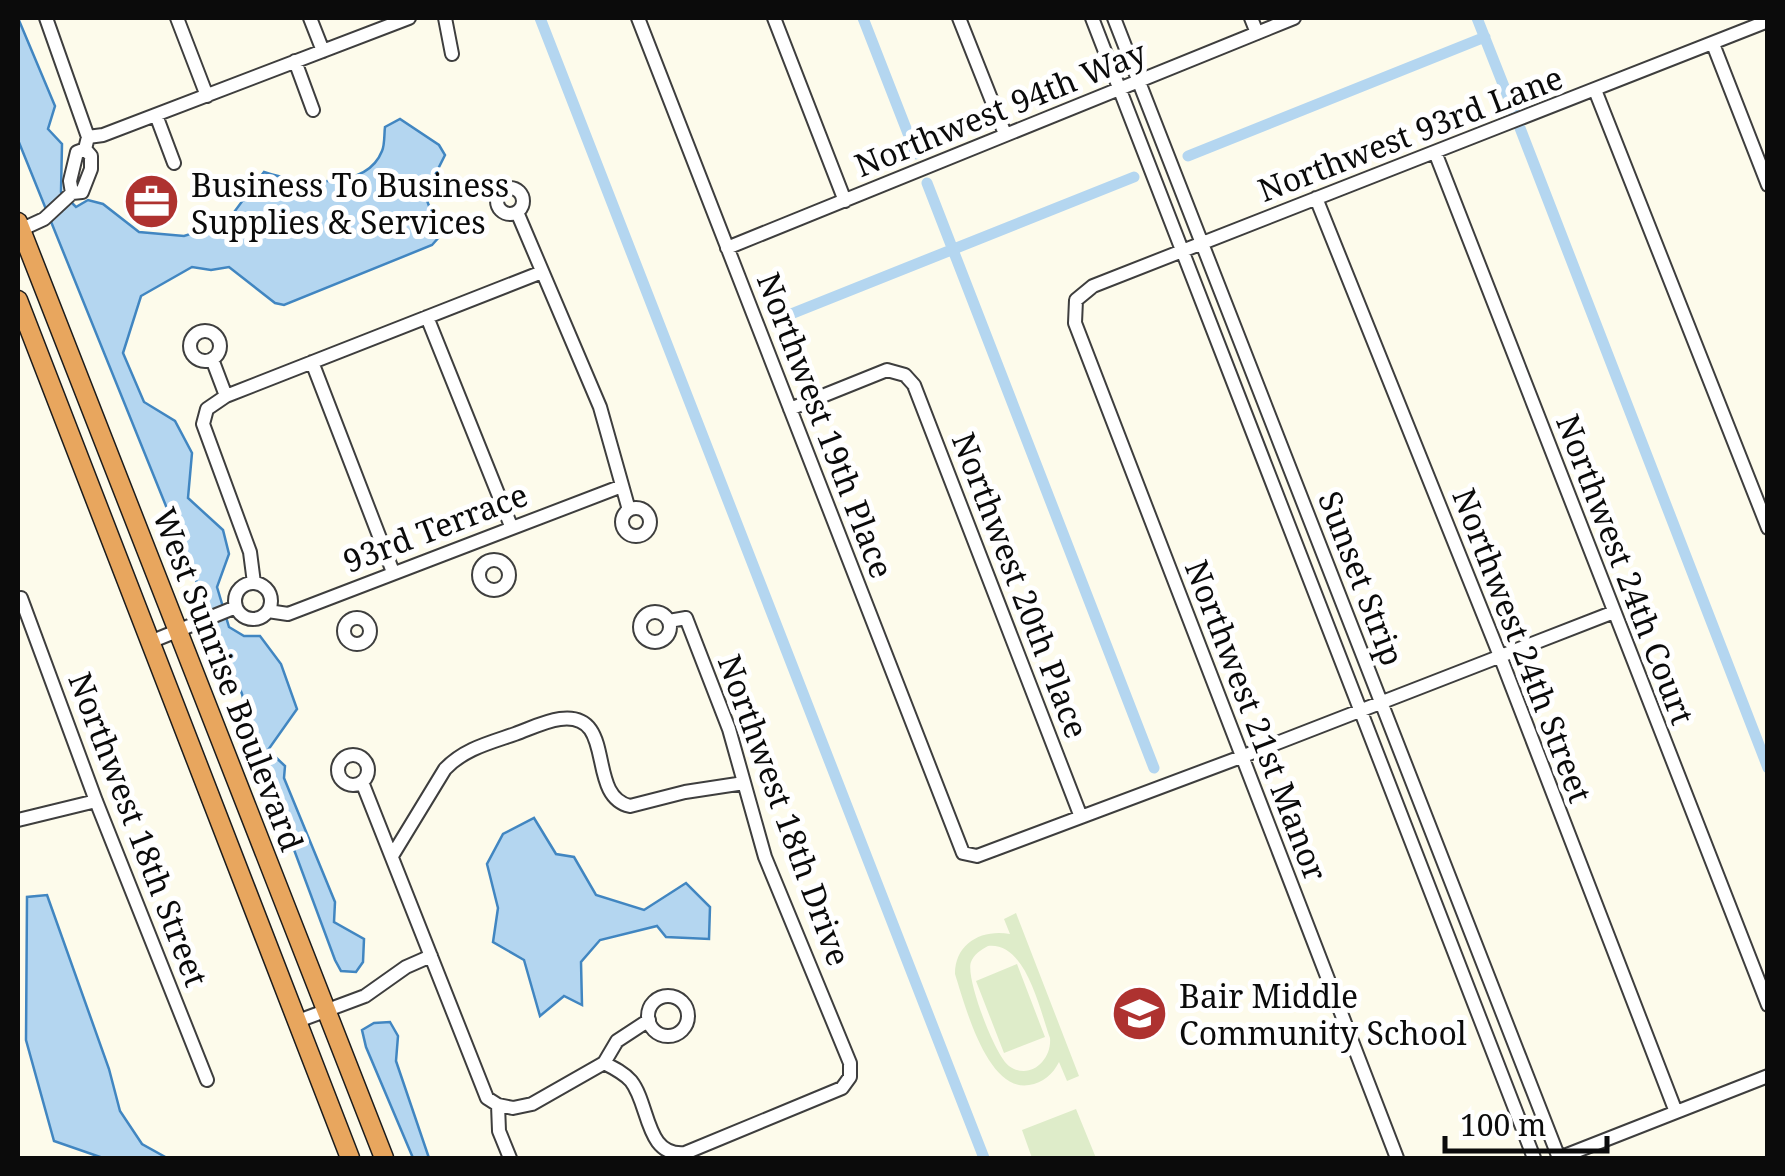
<svg xmlns="http://www.w3.org/2000/svg" width="1785" height="1176" viewBox="0 0 1785 1176" font-family="'Noto Serif',serif">
	<style>
		.pitch { fill: #deecc9; fill-rule: evenodd }
		.water { fill: #b4d6f0; stroke: #4186c1; stroke-width: 2.5 }
		.lines { fill: none; stroke-linecap: round; stroke-linejoin: round }
		.canal { stroke: #b4d6f0; stroke-width: 11 }
		.minor-casing { stroke: #3e3e3e; stroke-width: 16 }
		.highway-casing { stroke: #1c1c1c; stroke-width: 21 }
		.minor { stroke: #fff; stroke-width: 12 }
		.highway { stroke: #e8a65e; stroke-width: 18 }
		.labels { text-anchor: middle; dominant-baseline: central; stroke-width: 10; stroke-linejoin: round; paint-order: stroke }
		.street-label { font-size: 32px; fill: #0b0b0b; stroke: #fff }
		.poi-label { font-size: 32px; fill: #0b0b0b; stroke: #fff; text-anchor: start }
	</style>
	<rect width="100%" height="100%" fill="#fdfbeb"/>
	<path class="pitch" d="M1016,913L1079,1076L1067,1081L1059,1062C1053,1074 1043,1083 1029,1085C987,1092 965,1005 955,974C955,943 982,929 1010,934L1004,919ZM988,946C1026,942 1039,1008 1050,1038C1052,1060 1030,1081 1009,1066C995,1056 965,977 971,962C974,954 981,950 988,946Z
		M1017,964L1045,1037L1004,1053L976,981Z
		M1076,1109L1096,1158H1032L1022,1130Z"/>
	<path class="water" d="M18,18L55,106L48,129L62,144L61,192L76,207L88,200L103,204L139,232L184,236L226,223L264,172C296,183 366,192 382,151C385,144 384,134 385,127L400,119L439,145L445,155L425,195L440,236L432,245L284,305L275,303L229,267L211,270L192,267L141,296L123,353L144,402L175,421L192,453L188,498L223,530L229,554L217,587L229,627L244,636H260L281,664L297,709L268,750L285,766L284,778L335,902L334,922L364,939L363,962L356,972L341,971L335,960L254,742L242,694L18,140Z
		M534,818L556,854L574,857L596,895L644,910L686,883L710,907L709,939L666,937L657,926L600,940L581,962L582,1005L564,996L540,1016L524,960L493,942L498,908L487,864L503,834Z
		M47,895L109,1069L120,1111L142,1144L167,1158H103L54,1141L26,1040L27,897Z
		M390,1022L398,1036L396,1061L429,1158H413L366,1047L362,1030L374,1023Z"/>
	<g class="lines">
		<path class="canal" d="M540,18L984,1158
			M863,18L916,154
			M1477,18L1514,112
			M1520,128L1768,768
			M1188,156L1485,37
			M927,183L1154,768
			M776,320L1134,177"/>
		<defs>
			<path id="minor" d="M46,18L88,137
				M177,18L207,96
				M310,18L323,51
				M445,18L452,54
				M638,18L963,853L977,856L1241,757L1614,612
				M774,18L845,201
				M959,18L1005,134
				M1092,18L1534,1158
				M1114,18L1559,1158
				M1251,18L1257,33
				M1713,44L1768,185
				M295,61L313,110
				M1595,90L1768,528
				M156,115L174,163
				M1435,152L1768,1005
				M497 201a13 13 0 1 1 26 0a13 13 0 1 1-26 0Z
				M72,193L70,181L77,152L85,149L88,137L103,135L409,18
				M1316,198L1500,656L1676,1112
				M517,212L600,407L629,510
				M18,231L44,219L72,193L82,192L91,169V156L85,149
				M727,248L1294,18
				M427,317L511,526
				M190 346a15 15 0 1 1 30 0a15 15 0 1 1-30 0Z
				M212,359L226,396
				M312,362L393,572
				M790,409L887,370L905,375L914,385L1081,817
				M622 522a14 14 0 1 1 28 0a14 14 0 1 1-28 0Z
				M479 575a15 15 0 1 1 30 0a15 15 0 1 1-30 0Z
				M254,583L250,552L203,424L207,409L226,396L542,272
				M235 601a18 18 0 1 1 36 0a18 18 0 1 1-36 0Z
				M21,598L96,801L207,1080
				M268,611L288,614L622,486
				M640 627a15 15 0 1 1 30 0a15 15 0 1 1-30 0Z
				M344 631a13 13 0 1 1 26 0a13 13 0 1 1-26 0Z
				M150,642L236,607
				M338 770a15 15 0 1 1 30 0a15 15 0 1 1-30 0Z
				M362,782L487,1098L498,1105L499,1131L510,1158
				M18,820L96,801
				M392,856L445,769C464,749 489,743 515,734C529,729 545,721 560,719C618,711 585,796 630,806L685,792L744,783
				M648 1016a20 20 0 1 1 40 0a20 20 0 1 1-40 0Z
				M298,1021L365,996L406,967L431,956
				M604,1063C614,1068 624,1073 631,1081C650,1105 645,1157 685,1153L842,1088L850,1077V1063L765,857L729,729L686,618L669,621
				M498,1105L513,1108L532,1104L604,1063L617,1041L649,1020
				M1397,1158L1075,323L1076,300L1093,286L1768,21
				M1559,1158L1768,1076"/>
			<path id="highway" d="M18,222L384,1158
				M18,300L350,1158"/>
		</defs>
		<use href="#minor" class="minor-casing"/>
		<use href="#highway" class="highway-casing"/>
		<use href="#minor" class="minor"/>
		<use href="#highway" class="highway"/>
	</g>
	<defs>
		<symbol id="office-disc" viewBox="-11 -11 22 22"><circle r="9.5" fill="#ae3230" stroke="#fff"/><path d="M-6-3h4V-5.5h4V-3h4V5H-6ZM-1-4.5V-3h2v-1.5ZM-6 0V1H6V0Z" fill="#fff"/></symbol>
		<symbol id="school-disc" viewBox="-11 -11 22 22"><circle r="9.5" fill="#ae3230" stroke="#fff"/><path d="M0-5L7-2L0 1L-7-2ZM-4 1L0 2.5L4 1V4Q0 6-4 4Z" fill="#fff"/></symbol>
	</defs>
	<g fill-rule="evenodd">
		<use href="#office-disc" x="120" y="170" width="63" height="63"/>
		<use href="#school-disc" x="1108" y="982" width="63" height="63"/>
	</g>
	<g class="labels">
		<g class="street-label">
			<text transform="translate(1000 108) rotate(-22)">Northwest 94th Way</text>
			<text transform="translate(1410 133) rotate(-21)">Northwest 93rd Lane</text>
			<text transform="translate(826 425) rotate(69)">Northwest 19th Place</text>
			<text transform="translate(435 527) rotate(-21)">93rd Terrace</text>
			<text transform="translate(1626 569) rotate(69)">Northwest 24th Court</text>
			<text transform="translate(1362 578) rotate(69)">Sunset Strip</text>
			<text transform="translate(1021 585) rotate(69)">Northwest 20th Place</text>
			<text transform="translate(1523 645) rotate(69)">Northwest 24th Street</text>
			<text transform="translate(229 679) rotate(69)">West Sunrise Boulevard</text>
			<text transform="translate(1257 720) rotate(69)">Northwest 21st Manor</text>
			<text transform="translate(785 810) rotate(70)">Northwest 18th Drive</text>
			<text transform="translate(139 829) rotate(69)">Northwest 18th Street</text>
		</g>
		<g class="poi-label">
			<text x="191" y="184">Business To Business<tspan x="191" dy="37">Supplies &amp; Services</tspan></text>
			<text x="1179" y="995">Bair Middle<tspan x="1179" dy="37">Community School</tspan></text>
		</g>
	</g>
	<rect width="1785" height="1176" fill="none" stroke="#0b0b0b" stroke-width="40"/>
	<path d="M1445 1136v15h162v-15" fill="none" stroke="#0b0b0b" stroke-width="5"/>
	<text x="1460" y="1136" font-size="30" fill="#0b0b0b" stroke="#ffffff" stroke-width="8" paint-order="stroke">100 m</text>
</svg>
